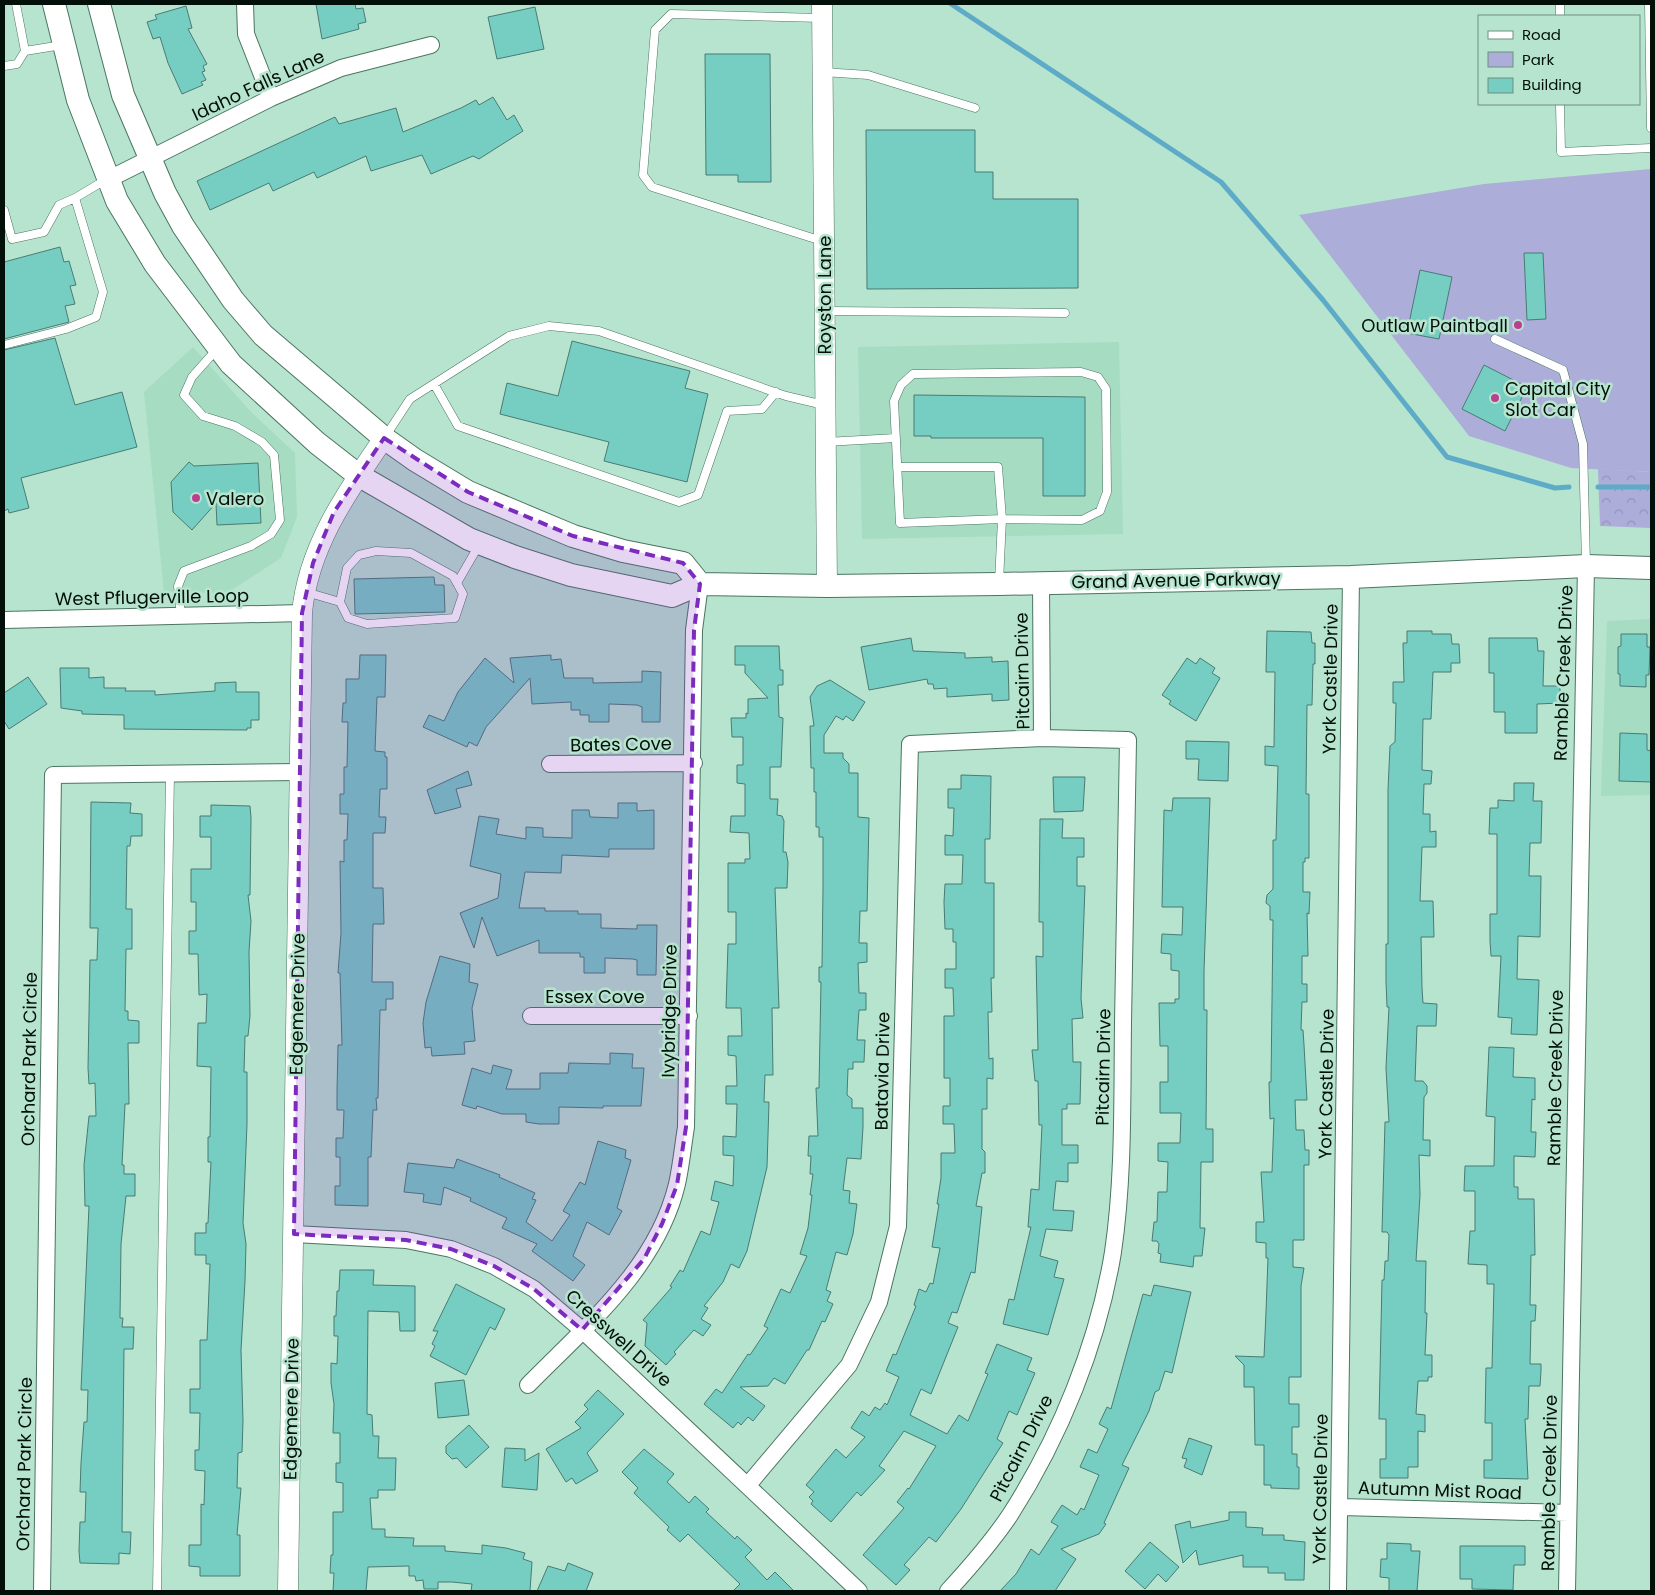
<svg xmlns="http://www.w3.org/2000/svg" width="1655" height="1595" viewBox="0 0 1655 1595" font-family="Poppins,sans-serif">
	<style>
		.built { fill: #a6dcc2 }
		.green { fill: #acadd9 }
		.forest { fill: url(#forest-crowns) }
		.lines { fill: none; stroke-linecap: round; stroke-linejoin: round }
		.stream { stroke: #5dabc7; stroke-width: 5 }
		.building { fill: #76cec2; stroke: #497b74 }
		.service-casing { stroke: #4b7562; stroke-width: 9 }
		.minor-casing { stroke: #4b7562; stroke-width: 18 }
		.tertiary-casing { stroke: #4b7562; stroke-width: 21 }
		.secondary-casing { stroke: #4b7562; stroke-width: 24 }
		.service { stroke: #fff; stroke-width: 8 }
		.minor { stroke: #fff; stroke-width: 16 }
		.tertiary { stroke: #fff; stroke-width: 20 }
		.secondary { stroke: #fff; stroke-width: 22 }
		.marked { fill: #7b2cbf; fill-opacity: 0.2; stroke: #7b2cbf; stroke-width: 4; stroke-dasharray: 10 6; stroke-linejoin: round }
		.poi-dot { fill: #ba3f90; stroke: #b7e4ce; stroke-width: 2 }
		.labels { text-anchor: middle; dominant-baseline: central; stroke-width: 5; stroke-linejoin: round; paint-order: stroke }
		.street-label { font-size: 18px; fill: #021009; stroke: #b7e4ce }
		.poi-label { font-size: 18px; fill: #021009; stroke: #b7e4ce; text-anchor: start }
	</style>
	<defs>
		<pattern id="forest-crowns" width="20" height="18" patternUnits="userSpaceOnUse" patternTransform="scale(1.25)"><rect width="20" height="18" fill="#acadd9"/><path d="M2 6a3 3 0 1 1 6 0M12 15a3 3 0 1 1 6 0" fill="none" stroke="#9294b9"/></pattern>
	</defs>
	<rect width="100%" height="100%" fill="#b7e4ce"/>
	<path class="built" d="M1119,342L1123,534L862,539L858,347Z
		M193,347L252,413L295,453L297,517L281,558L227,593L164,592L144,392Z
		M1651,619V795L1601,796L1607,621Z"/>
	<path class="green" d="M1651,169V472L1571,468L1469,436L1299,215L1484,184Z"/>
	<path class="forest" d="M1598,469L1651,472V528L1600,526Z"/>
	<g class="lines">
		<path class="stream" d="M951,4L1221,182L1323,300L1447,457L1555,488L1569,487
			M1598,487H1651"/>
	</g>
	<path class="building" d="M316,4H355L356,9L363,8L366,22L358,24L359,29L322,39Z
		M186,6L192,28L188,29L207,64L203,66L205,71L202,72L206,80L201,82L203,85L182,94L168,63L160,37L153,39L147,22L157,19L155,15Z
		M535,7L544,49L497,59L488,17Z
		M705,54H770L771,182H738V175H706Z
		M493,97L507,120L514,115L523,131L479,159L473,156L431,174L422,155L371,171L366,156L317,178L314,172L273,191L269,183L210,210L197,181L335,117L339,124L396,108L403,132L461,108L476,100L479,105Z
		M866,130H975V172H993V199H1078V288L867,289Z
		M60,247L64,262L69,261L76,285L70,286L75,304L65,306L69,322L4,339V262Z
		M1524,253H1543L1546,319L1527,320Z
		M1420,270L1452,277L1439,339L1407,333Z
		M55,338L75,405L122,392L137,447L21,478L29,508L9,513L8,509L4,511V350Z
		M572,341L690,371L685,388L708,394L687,482L604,461L609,442L500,414L507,383L558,396Z
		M1484,365L1527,387L1505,431L1462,409Z
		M914,395L1085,397V496H1043V438H931V436H914Z
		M189,462L194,466L258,463L261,523L217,525L216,503L192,530L173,512L171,482Z
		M434,577L435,585H444L445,612L355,614L354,579Z
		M1267,631L1311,632L1312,643H1315V664H1313L1312,705H1307L1306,794H1309V858H1305V862H1303V892H1310L1309,914L1307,913L1308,956H1302V984H1307V1002H1302L1301,1030H1303L1304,1045L1307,1100H1295L1296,1130H1304L1305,1150H1309V1165H1304V1240H1293V1267L1304,1268L1301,1286V1377H1289V1404H1299V1427H1292V1454H1297V1467H1299V1489L1271,1488V1485H1264V1445H1255L1254,1387H1244V1365L1235,1356L1264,1357L1266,1312L1268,1258H1266V1243L1256,1242V1222H1264L1261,1172H1272L1274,1118L1270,1119L1269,1082H1271L1273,920H1270V906L1266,903L1267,895L1273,889V840H1276L1278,766L1265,765V746L1274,747L1275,672H1266Z
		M1407,631H1432V634H1451L1452,644H1459L1460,663H1451V672H1433L1431,719H1423L1422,770L1432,771L1431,784H1424L1423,814H1430V832L1436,831V847H1422L1420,901H1433L1434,937H1421L1422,988L1423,1003L1437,1004L1436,1026H1417L1415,1081H1423L1427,1086V1093L1424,1097L1423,1140H1430V1156L1419,1155L1420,1195L1416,1261H1426L1425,1313H1427L1425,1355H1432V1377H1428V1381H1418L1416,1414L1425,1415V1432L1418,1431V1467H1408V1478H1380V1459H1386V1419H1379L1382,1280H1384L1385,1261H1388L1389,1235L1387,1232H1382L1385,1122H1389L1386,1068L1389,1007H1387L1386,981V944H1388V790L1390,746L1395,742L1396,703H1393V682H1404L1403,643H1407Z
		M1621,634H1647V647H1650L1649,675H1646V687L1620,686V674H1618V647L1621,646Z
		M911,638L913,651L965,653V658L992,657V662L1008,661L1009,700L992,701V694L947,697V688L934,689L933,684H928L927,679L869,690L861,647Z
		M1489,638H1537L1538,651H1544L1543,686H1560V703L1537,704V733H1505V712H1494V673H1489Z
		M735,646H779L780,670H783V685H778L779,717L783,718L781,767H770V799H778L777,815L782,816L784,821L783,852H786L788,862L787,888H775L779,1008H772L773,1075H765L764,1102H769L767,1167L747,1251L739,1268L731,1264L723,1282L704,1306L708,1308L701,1319L711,1325L703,1336L694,1330L674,1352L676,1354L666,1365L645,1346L647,1323L643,1320L672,1287L670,1286L680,1270L683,1272L701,1231L710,1235L719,1202L711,1200L715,1181L733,1186L734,1156L723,1155V1136L736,1137L737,1104H726V1086H737L736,1056L728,1055V1036H742L741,1008H726L728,944H736V912H728V863H745V859H750L749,833L730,832L731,816H745V784L737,783V765H743V737H732L731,718H746V713L748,714V699L768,698L745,673V665H735Z
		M360,655H386L385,697H377L375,751L385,752V757H387V789H380L379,817H386L385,833H373V888H383L384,924H373L372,982H393V999H386V1010H380L378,1098H376L377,1110H373L371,1157H368V1206L335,1205V1186H340V1157H336V1138H343L344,1110H337V1091L338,1045H342L340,973H338L341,933L340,861L344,862V840H347L348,814H340V794H344V767H347L348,722H342L343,703H346V679H359Z
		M551,655V660L561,659L564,678H593V683L642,682V671L661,672L660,722H642V707L637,705L609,704V722H589V715H580V710H571V702L532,704L530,678L486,727L477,746L469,742L467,747L423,727L429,715L444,721L458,692L485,658L514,683L510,658Z
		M1187,658L1196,664L1200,658L1215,668L1212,673L1220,678L1196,721L1169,704L1171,701L1162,695Z
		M60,668H89V678L104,677V688H126L125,691H155V695L215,691V683L236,682V692H259V720H251V728H247V730L124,729V715L82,714V711L61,708Z
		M28,677L47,704L9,729L4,721V693Z
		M830,680L865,702L853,721L846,716L843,720L836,716L824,735V753H843V758L849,764V773H858V817L869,818L867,911H860L859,943H867V962L858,963L859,993H866V1010H859L857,1040H865L864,1062H853V1069H848L847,1095L852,1099V1108H863V1127L861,1159L847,1158L843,1190L850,1191L849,1203L857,1204L853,1234L847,1255L836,1252L826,1290L831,1292L827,1301L833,1304L825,1322L822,1321L809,1350H807L785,1384L774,1378L768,1386L740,1387L765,1406L753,1421L748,1417L741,1425L738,1422L733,1428L704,1404L716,1389L722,1393L748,1354L750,1355L768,1328L764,1326L781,1289L790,1293L807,1256L800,1254L808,1228L812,1195H810L813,1174H810L811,1156H808L809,1136H818L816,1088H819L821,982H819V967H822L823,888V837H819V827H816V792H814V768H811L810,726H814L810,697L817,686Z
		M1620,733L1647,734V750L1651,751V782L1619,781Z
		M1186,741L1229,742L1228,781L1198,780L1199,759H1186Z
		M468,771L472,785L456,789L461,807L435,814L427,790Z
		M961,775L991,776L990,839H985V883H994V978H991L992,1012H988L989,1059L993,1058V1079L987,1078V1109H982V1149L985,1152V1173H982L976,1206L982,1207L975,1273L971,1272L957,1313L952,1312L948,1323L958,1327L931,1394L921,1389L910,1415L947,1434L959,1415L968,1421L988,1374L985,1373L997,1344L1032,1358L1027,1370L1035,1373L1017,1415L1009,1411L997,1439L1003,1443L961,1509L936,1542L929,1537L904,1565L910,1570L896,1585L863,1555L904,1508L897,1502L908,1488L909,1489L936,1446L904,1431L879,1466L885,1470L861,1496L857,1492L831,1522L811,1504L813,1501L809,1497L814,1492L806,1485L836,1449L846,1458L865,1437L851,1428L862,1411L869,1416L875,1407L880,1410L885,1403L887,1405L899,1377L886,1371L893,1354L896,1355L916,1306L914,1305L919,1289L926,1292L930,1283L933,1284L940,1248L932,1247L939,1204H937L941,1178V1153H955L954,1124H943V1106H950V1078H944V1016H954L953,988H945V969H956V942H953V929H945L944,902L945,884H962L963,855H945V835L953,836L954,808H948V789H961Z
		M1053,777H1085L1083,811L1054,812Z
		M1514,783H1534L1533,801H1542L1541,843H1530L1529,876H1541L1540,937L1518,936L1517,979L1539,980L1537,1035L1511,1034L1512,1018L1498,1017L1501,956H1491L1490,941V914H1497V834H1489L1490,808H1498V800L1514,801Z
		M1173,798H1210L1204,971V1010H1207L1206,1129H1213V1162H1201L1200,1228H1205L1202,1256H1194L1193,1267L1160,1262L1161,1254L1158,1253L1159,1244L1157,1241H1152L1154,1222H1157L1158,1192H1167L1168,1162L1158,1161V1143H1180L1181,1113H1160V1082H1168V1046H1160L1159,1003H1175V999H1179V971L1171,970V954L1161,953L1162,934L1182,935L1183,907H1162L1164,810L1172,811Z
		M91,802L131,803L130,813L142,814V836H131L130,846H127L126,909H132V949H126L125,1011H128V1020L139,1021V1043H128L129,1104H125L122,1165H124V1174H135V1196H126L121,1244L120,1318H123L122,1327H134L133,1349H124L122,1532H131L130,1554L119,1553V1564L80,1563L79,1551L80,1522H85L86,1492H80L81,1463L84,1422H87L88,1390H81L89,1206H85L84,1165L89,1116H96L95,1083L89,1084L88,1068L90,960H97L98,928H90Z
		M618,803H637V811L654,810V849H609V857L562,855L561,873L525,872L519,908H545V911H578V914H601V928L637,929V925H657L656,975H637V960L633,959L605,958V973H584V957H580V953H539V940L497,956L482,917L474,948L460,913L498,898L501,874L470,866L479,816L499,819L496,834L526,839V827L543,828V837L572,838V810H589L590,817L618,818Z
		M211,805L250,806L251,818L250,895H248L251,921L249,952L250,1016L248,1036H245L244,1072H247V1124L243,1223L246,1244L245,1281L241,1350L243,1421L242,1452L238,1453L237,1488H241L237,1535H240V1576H200V1567L189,1566V1545H201V1504L204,1505L205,1471L195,1470V1450H199L200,1413H190V1389H200V1340H207L210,1264H206V1255H195V1233H206V1223H208L211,1162H208V1137H210L211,1067L197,1066L198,1023H206L207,994L199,995L198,954H189V931H196V902H191V869H211V837H200V816H211Z
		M1040,819H1063L1062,838H1084V857H1077V886H1085L1081,998L1083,1018L1072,1019L1073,1062H1081L1080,1104H1067V1109H1062V1145H1078V1163H1068V1182L1056,1181L1053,1210L1074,1211L1072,1231L1046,1229L1040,1256L1058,1261L1054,1277L1064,1279L1048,1335L1003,1324L1009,1299L1014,1300L1031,1227H1028L1031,1189L1039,1190L1042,1125H1039L1038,1081H1035L1032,1050H1038L1036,956L1043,957V922H1039Z
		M440,956L470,964L469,982L478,984L472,1008L475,1041L464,1042L465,1054L432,1056L431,1047L425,1048L423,1023L426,1002Z
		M1489,1047L1514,1048L1513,1077L1535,1078V1100L1532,1099L1531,1132H1536L1535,1157L1514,1156V1187H1518V1199H1534L1535,1255H1531L1530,1305H1536L1535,1321H1531L1530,1364H1541V1371L1540,1386H1529L1528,1419H1525L1528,1479L1484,1478V1460H1492V1423H1485L1486,1368H1492L1494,1284H1487V1265L1468,1264L1470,1231H1475V1191H1464L1465,1166H1494L1495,1117L1486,1116Z
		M610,1053L633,1054L632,1068H644L641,1106H603V1108L559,1107V1124H539L526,1122V1114H502L477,1106L476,1109L462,1105L472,1068L491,1074L493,1065L512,1070L506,1089H540V1073H568L569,1063L610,1064Z
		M598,1141L626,1150L625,1158L631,1160L617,1208L622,1211L609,1235L587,1222L573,1256L585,1265L573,1281L532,1251L537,1244L502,1228L507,1218L470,1201L471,1198L444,1187L441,1205L423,1202L424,1194L404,1192L408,1163L454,1168L457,1159L500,1175L499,1177L535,1193L532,1199L536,1200L526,1222L552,1241L570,1215L563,1211L580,1182L585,1185Z
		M340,1270H374L373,1285L415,1286V1331H400L399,1312L368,1311L367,1414L372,1415L373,1436H379L378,1458H396L395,1490H378V1498H370L372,1529H385V1537L414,1538L413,1546H445V1551L482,1554V1545L506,1548L525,1553L523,1559L532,1562L530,1591H471L472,1584L452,1582H438V1589H424L423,1580L416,1581L415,1576H409V1566L368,1567L366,1591H333L334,1573H330L331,1555H333V1512H343V1483L336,1482V1463H340V1433H333L334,1404L331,1383V1363L337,1364L338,1336H334V1316H336L337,1291H339Z
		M456,1284L505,1309L495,1330L490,1327L466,1375L430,1356L435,1346L432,1344L438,1331H433Z
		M1154,1285L1191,1292L1172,1373L1165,1371L1159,1390L1155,1392L1149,1411L1122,1465L1129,1468L1104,1523L1106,1524L1099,1534L1061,1549L1076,1559L1055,1591H1000L1016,1574L1031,1549L1039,1555L1058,1526L1051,1522L1062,1505L1077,1515L1081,1508L1084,1510L1099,1475L1080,1467L1088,1449L1097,1453L1108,1429L1099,1424L1107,1407L1111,1409L1143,1294L1151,1296Z
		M464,1380L469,1415L438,1418L435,1383Z
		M598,1390L624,1414L587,1453L598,1471L576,1484L572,1478L566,1482L546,1449L581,1428L575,1422L588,1409L584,1405Z
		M469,1425L489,1447L466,1468L457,1458L452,1459L446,1453V1446Z
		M1189,1438L1212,1446L1202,1475L1184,1467L1187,1459L1182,1458Z
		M505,1448L525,1449V1461L539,1453L537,1490L502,1487Z
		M644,1449L674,1474L667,1482L689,1503L695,1496L709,1509L706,1512L735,1539L737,1536L752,1550L745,1557L767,1580L775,1572L794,1591H733L740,1584L688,1534L680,1542L667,1530L669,1527L634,1493L638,1488L622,1472Z
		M1229,1512H1246V1527L1263,1528L1262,1535H1284V1540L1305,1542L1304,1580H1285V1573H1268V1567H1243V1555L1199,1565L1196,1550L1183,1563L1175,1525L1190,1521L1191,1528L1229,1520Z
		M1150,1542L1179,1567L1166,1582L1158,1574L1145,1589L1125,1571Z
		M1387,1543L1411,1544V1551H1420L1417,1591H1389V1578L1380,1577L1381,1559H1387Z
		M1460,1546H1525V1565H1514L1513,1590L1472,1589V1579H1460Z
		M568,1563L593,1573L586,1591H537L548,1566L565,1571Z"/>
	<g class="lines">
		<defs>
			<path id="service" d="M16,4L25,51L62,45
				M1560,4V16
				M1649,4L1651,128
				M821,18L671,14L655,30L643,175L652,187L822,241
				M4,66L17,64L25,51
				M823,72L868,75L975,108
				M1560,104L1561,152L1651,148
				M4,210L12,239L44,232L59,205L75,198
				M826,311L1065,313
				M1495,339L1563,370L1583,444L1586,564
				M4,345L66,329L96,317L103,292L75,198L107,179
				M1081,372L1098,377L1106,389L1107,492L1100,511L1082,520L1002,519L900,523L894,401L901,385L913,374Z
				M434,384L458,426L679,502L698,495L727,411L762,409L776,392
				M385,437L410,399L509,336L549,326L599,331L786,396L824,405
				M826,442L896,438
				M897,467H998L1002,519L999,582
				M457,583L479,545
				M306,592L340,602L348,618L367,624L455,618L463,594L453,576L411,553L376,551L359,555L347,568L340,602
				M181,616L178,586L184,571L251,546L271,534L280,520L274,455L262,442L235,426L203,416L184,395L192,377L217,349
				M157,1591L170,774"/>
			<path id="minor" d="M245,4L246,34L271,98
				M109,179L271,98L341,68L431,45
				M4,620L302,613
				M550,764L694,763
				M531,1016H689
				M294,1234L406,1240L451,1249L494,1266L534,1289L582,1330L859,1591
				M528,1385C586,1326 657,1268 677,1184C681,1166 683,1146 686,1127L694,630L700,584
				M748,1485L849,1365L879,1302L898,1226L910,744L1042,738
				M1341,1507L1568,1513
				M42,1591L53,775L300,772
				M948,1591C970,1567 992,1542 1010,1515C1060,1437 1098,1344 1113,1252C1124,1177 1122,1099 1123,1023C1125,929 1126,834 1128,740L1042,738L1041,583
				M1338,1591L1351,577
				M1567,1591L1586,566"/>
			<path id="tertiary" d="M822,4L827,586
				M288,1591L302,613C308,547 347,492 384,438"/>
			<path id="secondary" d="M54,4L78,100L117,201L155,264L231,364L317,443L358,475L469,539L515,557L571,575L672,596L700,584L827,586L999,584L1351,577L1586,566L1651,568
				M99,4L123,95L165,193L183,226L233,300L263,335L384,438L415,460L468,492L573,536L623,551L683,563L700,584"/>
		</defs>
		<use href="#service" class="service-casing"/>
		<use href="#minor" class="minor-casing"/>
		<use href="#tertiary" class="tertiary-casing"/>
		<use href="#secondary" class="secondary-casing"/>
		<use href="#service" class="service"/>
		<use href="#minor" class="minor"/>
		<use href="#tertiary" class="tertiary"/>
		<use href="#secondary" class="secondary"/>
	</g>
	<path class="marked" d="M384,438L468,492L573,536L683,563L700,584L694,630L686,1127L677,1185L662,1224L644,1259L582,1330L534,1289L494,1266L451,1249L406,1240L294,1234L302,613L313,563L334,512Z"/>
	<g class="poi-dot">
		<circle cx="1518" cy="325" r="5"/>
		<circle cx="1495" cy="398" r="5"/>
		<circle cx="196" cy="498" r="5"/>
	</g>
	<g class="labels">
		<g class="street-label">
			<text transform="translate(258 85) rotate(-25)">Idaho Falls Lane</text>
			<text transform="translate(824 295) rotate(-90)">Royston Lane</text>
			<text transform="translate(1176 580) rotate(-1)">Grand Avenue Parkway</text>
			<text transform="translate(152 597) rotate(-1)">West Pflugerville Loop</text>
			<text transform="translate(1022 671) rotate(-91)">Pitcairn Drive</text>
			<text transform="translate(1563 673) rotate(-88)">Ramble Creek Drive</text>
			<text transform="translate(1330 679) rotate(-89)">York Castle Drive</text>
			<text transform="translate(621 744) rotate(-1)">Bates Cove</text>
			<text x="595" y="996">Essex Cove</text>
			<text transform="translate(297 1004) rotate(-89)">Edgemere Drive</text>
			<text transform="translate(669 1011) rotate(-89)">Ivybridge Drive</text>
			<text transform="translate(29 1059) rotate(-89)">Orchard Park Circle</text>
			<text transform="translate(1103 1067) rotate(-89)">Pitcairn Drive</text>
			<text transform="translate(882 1071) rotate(-89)">Batavia Drive</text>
			<text transform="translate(1555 1078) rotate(-89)">Ramble Creek Drive</text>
			<text transform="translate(1326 1084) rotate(-89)">York Castle Drive</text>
			<text transform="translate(619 1338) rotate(42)">Cresswell Drive</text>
			<text transform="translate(291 1409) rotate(-89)">Edgemere Drive</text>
			<text transform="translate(1021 1448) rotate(-63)">Pitcairn Drive</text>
			<text transform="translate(24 1464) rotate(-89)">Orchard Park Circle</text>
			<text transform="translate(1549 1483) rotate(-89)">Ramble Creek Drive</text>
			<text transform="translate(1320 1489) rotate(-89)">York Castle Drive</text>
			<text transform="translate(1440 1490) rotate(2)">Autumn Mist Road</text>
		</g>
		<g class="poi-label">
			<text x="1508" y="325" text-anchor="end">Outlaw Paintball</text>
			<text x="1505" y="388">Capital City<tspan x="1505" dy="21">Slot Car</tspan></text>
			<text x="206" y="498">Valero</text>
		</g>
	</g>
	<rect width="1655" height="1595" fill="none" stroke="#021009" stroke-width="10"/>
	<rect x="1478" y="15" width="162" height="90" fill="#b7e4ce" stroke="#6f8f7f"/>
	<rect x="1488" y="31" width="25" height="8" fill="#ffffff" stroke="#6f8f7f"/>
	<text x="1522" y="40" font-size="15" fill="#021009">Road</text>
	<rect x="1488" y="52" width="25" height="15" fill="#acadd9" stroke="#6f8f7f"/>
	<text x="1522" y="65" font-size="15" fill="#021009">Park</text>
	<rect x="1488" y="78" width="25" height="15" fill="#76cec2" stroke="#6f8f7f"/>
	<text x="1522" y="90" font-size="15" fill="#021009">Building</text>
</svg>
